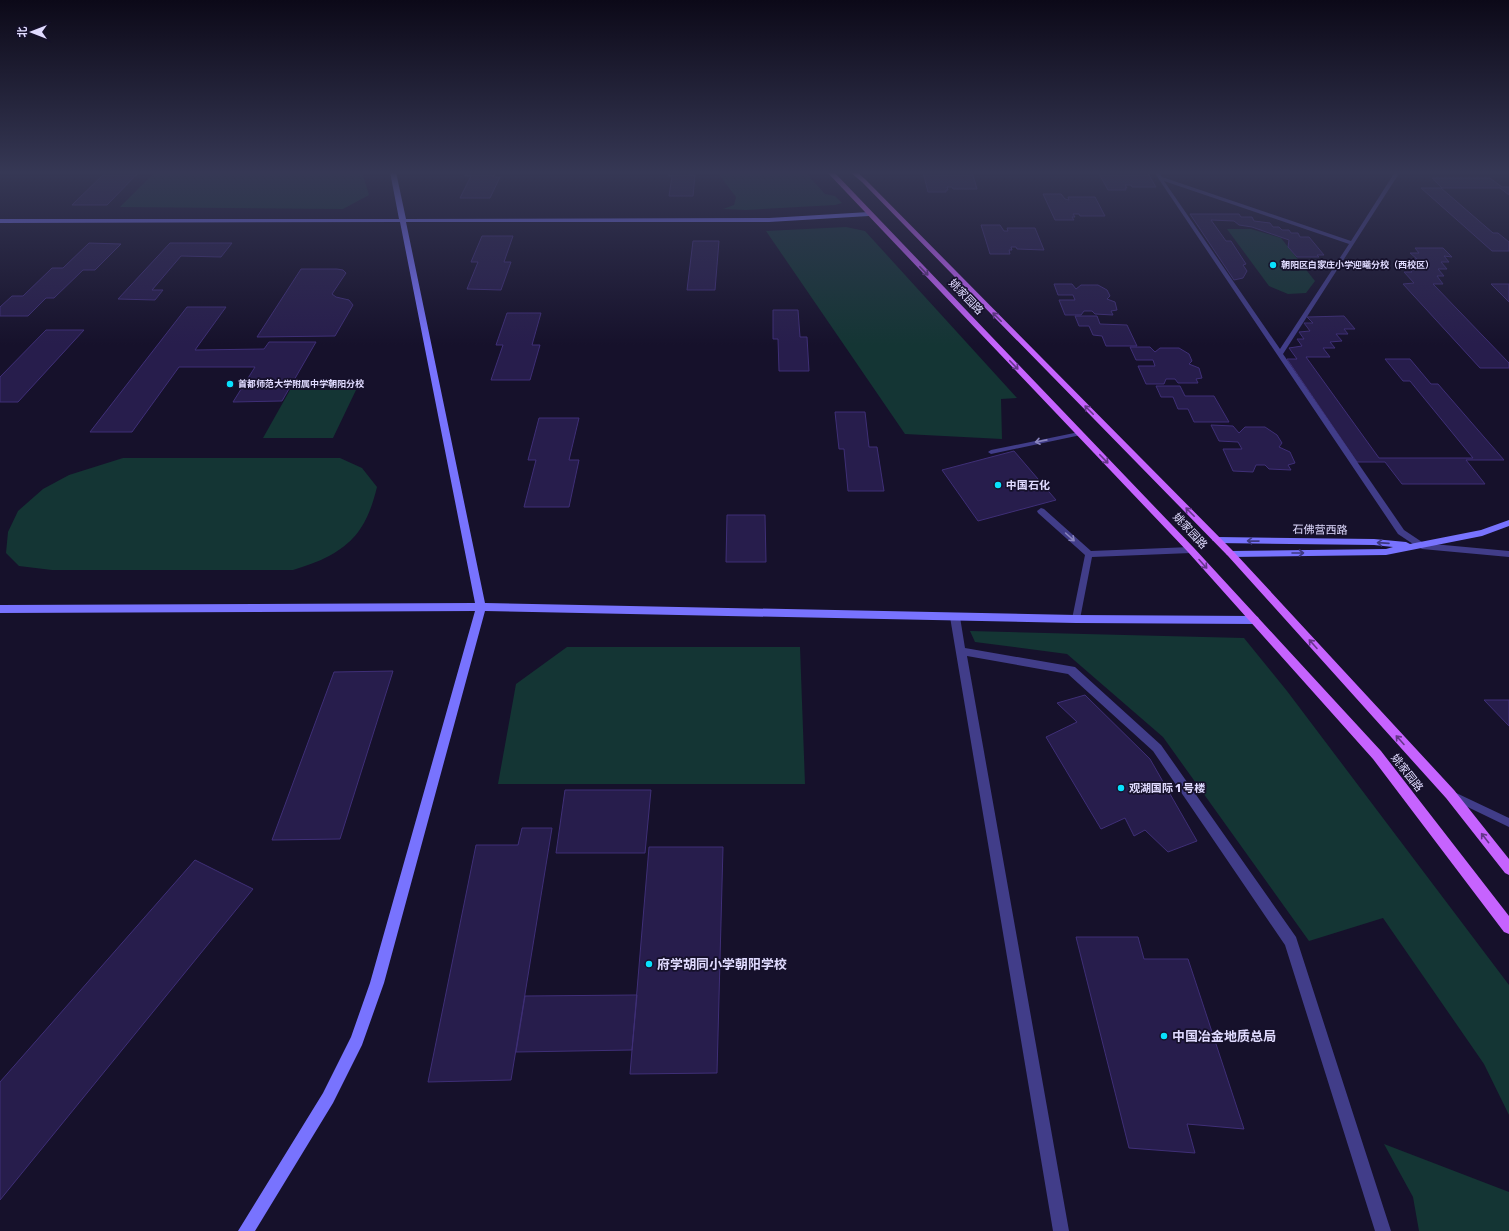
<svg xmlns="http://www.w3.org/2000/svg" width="1509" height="1231" viewBox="0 0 1509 1231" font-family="Rubik,'Noto Sans SC',sans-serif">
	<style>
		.green { fill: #143534 }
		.building { fill: #271d4c; stroke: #3f2f77 }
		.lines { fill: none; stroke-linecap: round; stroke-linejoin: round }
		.lane { fill: #413d89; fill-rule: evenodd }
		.street { fill: #413d89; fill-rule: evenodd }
		.secondary { fill: #7873fe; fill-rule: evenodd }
		.primary { fill: #c663fe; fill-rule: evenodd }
		.oneway { stroke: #65368a }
		.oneway2 { stroke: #8984be }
		.oneway3 { stroke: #3d387f }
		.poi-dot { fill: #08e1fd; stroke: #16112b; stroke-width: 1.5 }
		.labels { text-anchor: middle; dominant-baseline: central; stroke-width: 3.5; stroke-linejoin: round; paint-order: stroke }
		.far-poi-label { font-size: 9px; font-weight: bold; fill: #e0dbff; stroke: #16112b; text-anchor: start }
		.street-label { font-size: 11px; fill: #e0dbff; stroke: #16112b }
		.poi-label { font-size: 11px; font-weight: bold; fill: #e0dbff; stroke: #16112b; text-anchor: start }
		.near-poi-label { font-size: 13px; font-weight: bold; fill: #e0dbff; stroke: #16112b; text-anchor: start }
	</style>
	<rect width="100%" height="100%" fill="#16112b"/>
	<path class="green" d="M155,172H362L369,195L343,209L120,207Z
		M717,172H805L825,194L835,196L842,203L835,205L746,210L723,209L734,205L736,197Z
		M846,227L865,231L1017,398L1001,399L1002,439L905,434L766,231Z
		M1227,229H1251L1281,238L1315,281L1306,293L1288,294L1269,286Z
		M290,390H356L333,438H263Z
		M123,458H340L362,468L377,487C369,519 359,540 329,556C318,562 305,566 293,570H52L19,566L6,553L8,532L18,511L43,489L69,475Z
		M970,631L1244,638L1287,691L1509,985V1115L1484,1064L1383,918L1309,941L1163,737L1067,654L975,642Z
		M567,647H800L805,784H498L516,684Z
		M1384,1144L1509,1192V1231H1419L1413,1197Z"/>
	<path class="building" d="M106,172H139L107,205H72Z
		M467,172H495L493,177H500L490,198H460L471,176H465Z
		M669,172H690V175H695L693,196H669L672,176H669Z
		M923,172H972L977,189H953L952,187H947L948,190H946V192H928Z
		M1098,172H1147L1156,187H1132L1131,185H1125L1127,188H1125L1126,190H1108Z
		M1432,178H1490L1502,187H1509V195L1500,188H1441L1493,233H1498L1509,242V251H1492L1421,188H1442Z
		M1043,194H1061L1065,199L1069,200L1068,197H1095L1105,216H1080L1079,214H1073L1075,217H1072L1074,220H1055Z
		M1190,214H1239L1241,217H1252L1254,221L1270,223L1273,227H1279L1282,230H1289L1291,233H1298L1300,237H1309L1324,255H1317L1319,257H1297L1288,247L1289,240L1252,227L1239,225L1234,221L1211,220L1226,241H1231L1246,264L1243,265L1247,271L1243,278L1234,280Z
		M981,225H1000L1004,231H1008L1007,228H1035L1044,250L1017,249L1016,247H1011L1012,250H1009L1010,254H990Z
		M482,236H513L504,262H511L501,290L467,289L478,262H471Z
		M693,241H719L715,290H687Z
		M89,243L121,244L95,270H83L54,298H46L28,316H0V307L12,296H23L52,268H63Z
		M170,243H232L221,257L181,256L152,290H163L155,300L118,299Z
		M1415,248H1443L1452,257L1444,256L1449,262H1441L1447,269H1438L1444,276H1437L1443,284H1433L1509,363V368H1480L1403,284L1414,283L1404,272H1412L1407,267L1415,266L1409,259H1417L1410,253H1419Z
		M301,269H337L343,270L346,273L332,294L336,297L349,300L353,305L335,336L257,337Z
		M1054,284H1072L1076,289L1081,285H1098L1107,290L1110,296L1107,299L1115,302L1117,310L1111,311L1113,315L1095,314L1092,311H1084L1081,315H1065L1059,300H1075L1073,295H1058Z
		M1491,284H1509V302Z
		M187,307H226L195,350L264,349L269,342H316L282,401L233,402L255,367H179L132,432H90Z
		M773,310H798L800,337H807L809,371H779L778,339H773Z
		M507,313H541L532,345H540L530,380H491L503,345H496Z
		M1075,316H1097L1100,324L1127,325L1137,346H1106L1102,336L1093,335L1089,326H1079Z
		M1344,316L1355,329H1344L1348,334H1336L1342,341L1330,342L1335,348H1323L1330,357H1306L1379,458H1473L1410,381H1403L1385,359H1410L1431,384H1438L1504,460H1466L1485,484H1402L1385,462H1357L1287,359H1297L1289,348L1302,346L1297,339H1304L1299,332L1310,331L1304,323H1313L1307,317Z
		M46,330H84L18,402H0V377Z
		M1130,347H1150L1155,352L1160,348H1179L1189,354L1192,361L1189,364L1199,368L1202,378L1196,379L1198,383H1178L1175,379H1166L1164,384H1146L1138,366H1155L1153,360H1136Z
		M1156,386H1180L1185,396H1214L1229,422H1194L1188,409H1178L1173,397H1161Z
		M835,412H865L869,447H877L884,491H848L844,449H839Z
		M539,418H579L569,460H579L569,507H524L536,460H528Z
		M1211,425L1233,426L1239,433L1245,427H1265L1277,435L1282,443L1279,447L1290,452L1295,463L1288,465L1291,470L1269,469L1265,465H1256L1253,472L1233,471L1223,449H1242L1238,442L1219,441Z
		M1014,451L1056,500L978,521L942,470Z
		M727,515H765L766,562H726Z
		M393,671L340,839L272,840L334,672Z
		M1085,695L1150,759L1197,841L1168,852L1145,830L1134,836L1125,818L1101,829L1046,737L1077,722L1057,703Z
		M1484,700H1509V726Z
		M565,790H651L645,853H556Z
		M522,828H552L511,1080L428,1082L476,845H518Z
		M649,847H723L717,1073L630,1074Z
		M195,860L253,889L0,1200V1082Z
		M1076,937H1138L1144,959H1188L1244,1129L1187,1124L1195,1153L1129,1148Z
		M637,995L632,1050L516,1052L525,996Z"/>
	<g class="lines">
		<path class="lane" d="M1154,172H1159L1162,177L1351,241L1395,172H1400L1283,354L1404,530L1425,544L1426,546L1425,548H1419L1398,534ZM1164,181L1349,244L1280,349Z
			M1079,432L1082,434L1081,435L991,454L988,452L991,450Z
			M1041,508L1044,509L1091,551L1191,547L1195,550L1191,553L1092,557L1080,619L1079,621H1073L1072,619L1085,555L1038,513L1037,511Z
			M1452,791L1509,818V827L1449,798L1447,795L1449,792Z"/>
		<path class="street" d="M1422,543L1509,551V557L1422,549L1417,546Z
			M955,613L959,614L960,617L965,648L1075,667L1161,745L1296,937L1391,1231H1375L1285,945L1153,751L1068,674L967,656L1069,1231H1053L950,617L951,614Z"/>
		<path class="secondary" d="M390,172H396L406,219L769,218L869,212L872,214L869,216L769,222H406L485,603L1076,615L1254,616L1258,617L1259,620L1258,623L1254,624L1076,623L485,611L384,983L362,1045L333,1103L255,1231H238L323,1093L351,1037L370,983L475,611L0,613V605L475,603L400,222L0,223V219H399Z
			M1509,520V526L1482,536L1386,555L1231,557L1226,554L1231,551L1386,549L1393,547L1374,545L1217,543L1212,540L1217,537L1374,539L1406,542L1410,544L1481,530Z"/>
		<path class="primary" d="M827,172H834L1194,548L1381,751L1509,916V934L1504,932L1373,759L1188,552Z
			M850,172H857L866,180L1234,552L1454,790L1509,859V875L1505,873L1446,798L1228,556L862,182Z"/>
	</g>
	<defs><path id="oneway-shaft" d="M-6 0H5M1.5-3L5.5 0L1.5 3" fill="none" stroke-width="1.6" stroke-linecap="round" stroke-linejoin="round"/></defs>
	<g class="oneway">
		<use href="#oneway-shaft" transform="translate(924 271) rotate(46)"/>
		<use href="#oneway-shaft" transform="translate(997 317) rotate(-135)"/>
		<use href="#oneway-shaft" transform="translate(1014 365) rotate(46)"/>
		<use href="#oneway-shaft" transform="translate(1089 410) rotate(-135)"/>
		<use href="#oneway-shaft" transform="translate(1104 459) rotate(46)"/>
		<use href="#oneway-shaft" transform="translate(1190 512) rotate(-135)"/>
		<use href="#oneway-shaft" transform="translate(1203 564) rotate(48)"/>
		<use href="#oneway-shaft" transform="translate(1313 644) rotate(-132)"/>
		<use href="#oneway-shaft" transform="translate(1400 740) rotate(-132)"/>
		<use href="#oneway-shaft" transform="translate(1485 838) rotate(-128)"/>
	</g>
	<g class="oneway2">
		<use href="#oneway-shaft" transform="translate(1041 441) rotate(169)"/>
		<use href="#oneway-shaft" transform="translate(1070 537) rotate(42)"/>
	</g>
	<g class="oneway3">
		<use href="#oneway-shaft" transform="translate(1253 541) rotate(-179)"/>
		<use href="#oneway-shaft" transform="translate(1383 543) rotate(-176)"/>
		<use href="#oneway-shaft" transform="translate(1298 553)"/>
	</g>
	<linearGradient id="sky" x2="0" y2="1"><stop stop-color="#0c0918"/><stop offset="0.5" stop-color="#363855"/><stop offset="1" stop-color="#363855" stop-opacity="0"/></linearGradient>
	<rect width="1509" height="345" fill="url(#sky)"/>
	<g class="poi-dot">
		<circle cx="1273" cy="265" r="4"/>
		<circle cx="230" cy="384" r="4"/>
		<circle cx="998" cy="485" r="4"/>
		<circle cx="1121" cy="788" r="4"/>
		<circle cx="649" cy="964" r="4"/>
		<circle cx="1164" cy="1036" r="4"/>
	</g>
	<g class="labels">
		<g class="far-poi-label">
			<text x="1281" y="265">朝阳区白家庄小学迎曦分校（西校区）</text>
			<text x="238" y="384">首都师范大学附属中学朝阳分校</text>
		</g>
		<g class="street-label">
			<text transform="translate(966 297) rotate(46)">姚家园路</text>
			<text transform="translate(1320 530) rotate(1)">石佛营西路</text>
			<text transform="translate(1190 531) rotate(47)">姚家园路</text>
			<text transform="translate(1407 773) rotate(52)">姚家园路</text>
		</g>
		<g class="poi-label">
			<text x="1006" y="485">中国石化</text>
			<text x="1129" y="788">观湖国际 1 号楼</text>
		</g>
		<g class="near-poi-label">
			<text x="657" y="964">府学胡同小学朝阳学校</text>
			<text x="1172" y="1036">中国冶金地质总局</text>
		</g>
	</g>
	<g transform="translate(32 32) rotate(270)" stroke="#16112b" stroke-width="3" paint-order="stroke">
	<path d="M0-3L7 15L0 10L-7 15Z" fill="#e0dbff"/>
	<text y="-6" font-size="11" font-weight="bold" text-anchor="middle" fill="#e0dbff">北</text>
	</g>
</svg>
